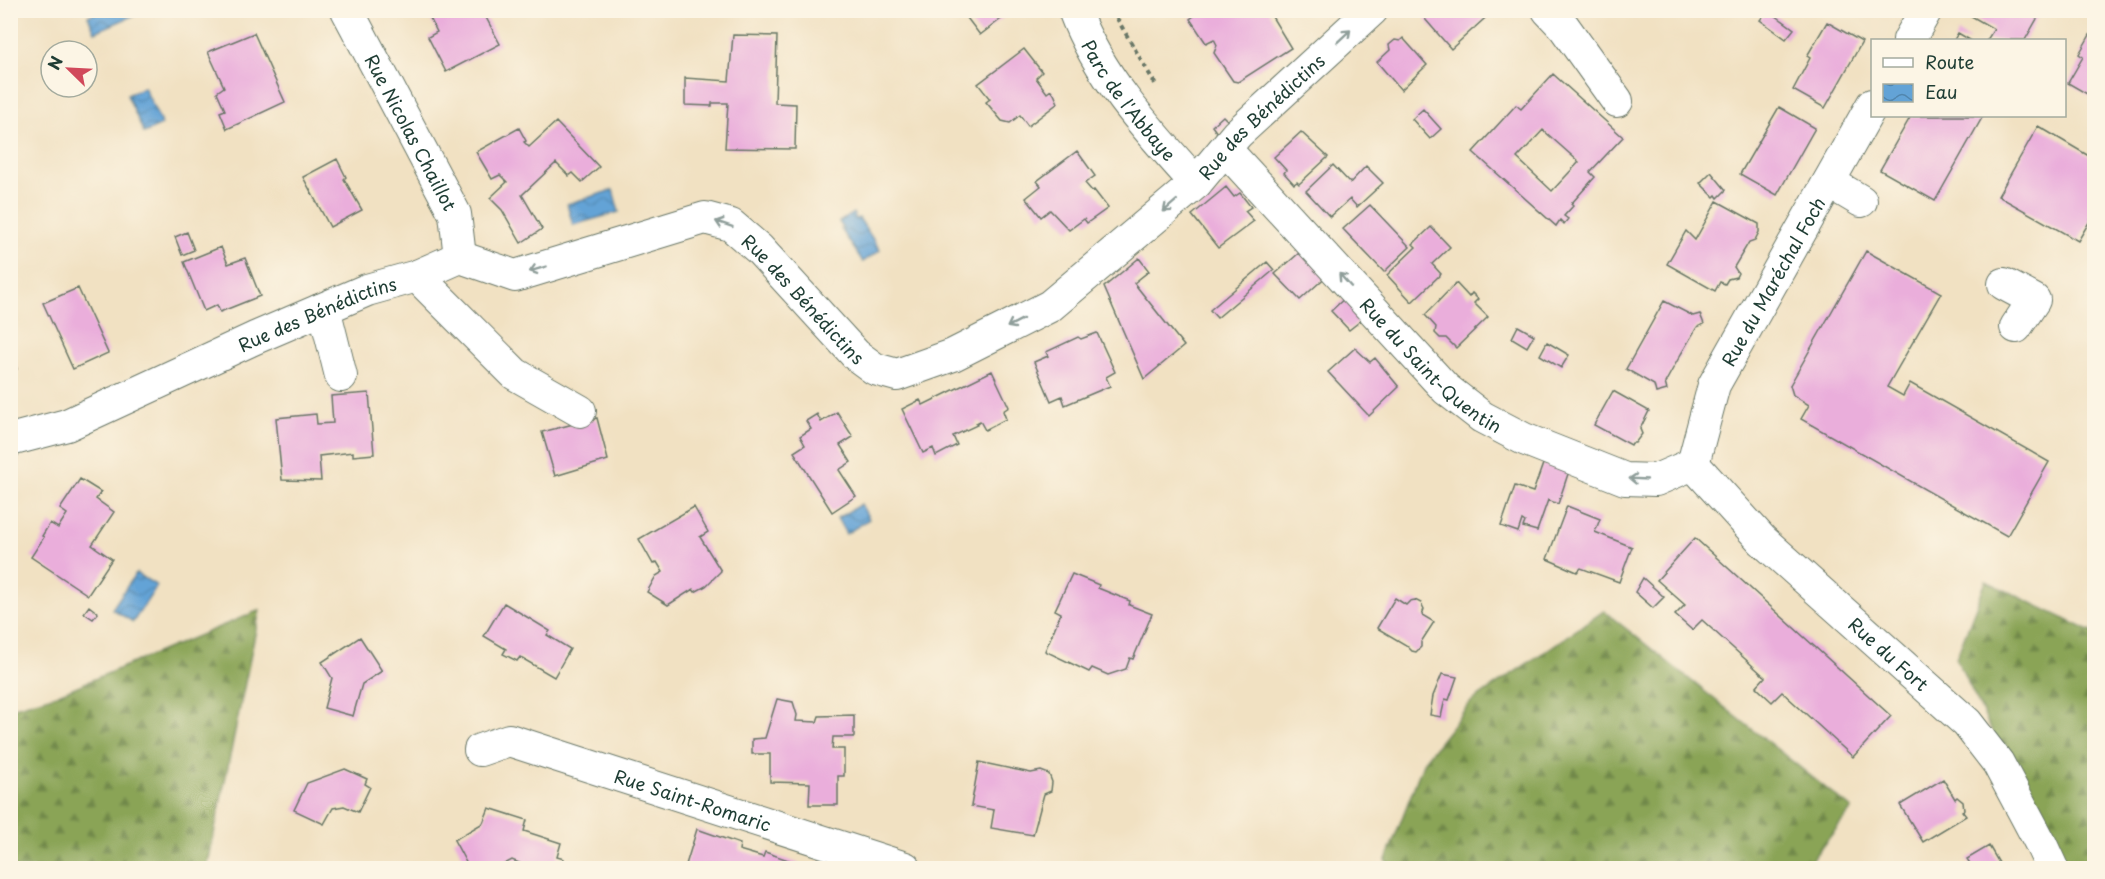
<svg xmlns="http://www.w3.org/2000/svg" width="2105" height="879" viewBox="0 0 2105 879" font-family="'Playpen Sans',sans-serif">
	<style>
		.forest { fill: url(#forest-firs); stroke: #547045; stroke-width: 1.5 }
		.water { fill: url(#water-waves); stroke: #417085; stroke-width: 1.5 }
		.building { fill: #eaaedb; fill-rule: evenodd }
		.lines { fill: none; stroke-linecap: round; stroke-linejoin: round }
		.minor-casing { stroke: #687666; stroke-width: 34 }
		.path { stroke: #687666; stroke-width: 4; stroke-dasharray: 4.5 4.5; stroke-linecap: butt }
		.minor { stroke: #fff; stroke-width: 32 }
		.oneway { stroke: #8f9e9a }
		.labels { text-anchor: middle; dominant-baseline: central; stroke-width: 4.5; stroke-linejoin: round; paint-order: stroke }
		.street-label { font-size: 18px; fill: #1f3d34; stroke: #fcf5e5 }
	</style>
	<defs>
		<pattern id="forest-firs" width="22" height="20" patternUnits="userSpaceOnUse" patternTransform="scale(1.5)"><rect width="22" height="20" fill="#8aa456"/><path d="M5 1l3.5 6h-7zM16 11l3.5 6h-7z" fill="#708748"/></pattern>
		<pattern id="water-waves" width="16" height="10" patternUnits="userSpaceOnUse" patternTransform="scale(1.5)"><rect width="16" height="10" fill="#63a3d6"/><path d="M0 5q4-4 8 0t8 0" fill="none" stroke="#5186ae"/></pattern>
	</defs>
	<rect width="100%" height="100%" fill="#fcf5e5"/>
	<filter id="ink" filterUnits="userSpaceOnUse"><feTurbulence type="fractalNoise" baseFrequency=".0167" numOctaves="2"/><feDisplacementMap in="SourceGraphic" scale="12" xChannelSelector="R" yChannelSelector="G"/><feConvolveMatrix kernelMatrix="1 2 1 2 8 2 1 2 1" color-interpolation-filters="sRGB"/></filter>
	<filter id="wash" filterUnits="userSpaceOnUse"><feTurbulence type="fractalNoise" baseFrequency=".008" numOctaves="4" result="noise"/><feDisplacementMap in="SourceGraphic" scale="24" xChannelSelector="R" yChannelSelector="G"/><feGaussianBlur stdDeviation="1.35" result="paint"/><feColorMatrix in="noise" values="0 0 0 0 0 0 0 0 0 0 0 0 0 0 0 0 0 1.4 0 .05"/><feComposite in="paint" operator="in"/></filter>
	<g filter="url(#wash)">
		<rect width="100%" height="100%" fill="#f1e1c2"/>
		<path class="forest" d="M1986,581L2094,633V868H2059L1956,658Z
			M260,610L207,868H11V708L56,695Z
			M1604,611L1852,809L1805,868H1391L1386,860L1424,761L1471,702Z"/>
		<path class="water" d="M102,10H144V11L95,32L88,16Z
			M144,87L162,125L144,133L127,95Z
			M613,190L619,212L573,225L567,204Z
			M853,213L856,219L859,218L880,250L863,262L841,229L843,228L839,222Z
			M861,504L869,519L846,534L837,518Z
			M136,573L157,586L133,622L112,609Z"/>
		<g id="blocks">
			<path class="building" d="M426,10H482L500,44L446,72L428,37L437,32Z
				M961,10H1013L980,35Z
				M1202,10H1268L1291,48L1238,82L1233,81L1214,53L1217,45L1214,39L1206,43L1190,19Z
				M1434,10H1494L1451,49L1425,19Z
				M1768,10L1794,29L1786,39L1760,20Z
				M1867,10H1887L1877,16Z
				M1968,10H2042L2025,40H1987L1994,29L1966,13Z
				M1827,22L1862,42L1825,108L1793,90L1810,58L1807,56Z
				M2094,28V98L2068,83L2083,57L2079,54Z
				M254,33L285,102L227,129L220,112L225,110L217,92L224,87L208,52Z
				M1958,33L1970,40H1954Z
				M733,35L777,36L775,103L796,104L795,149L725,148L728,103H712V106L685,105V78L729,81Z
				M1403,38L1427,65L1401,90L1377,62L1390,50L1389,45L1395,40L1400,41Z
				M1024,49L1042,72L1036,78L1047,93L1051,90L1054,94L1058,103L1028,126L1020,115L1010,123L1002,121L986,102L990,99L978,84Z
				M1553,74L1623,137L1590,172L1595,177L1571,204L1573,206L1564,216L1568,219L1564,224L1560,220L1556,226L1473,152L1516,105L1521,109ZM1543,130L1579,162L1552,191L1517,158Z
				M1779,107L1815,128L1777,195L1740,174Z
				M1423,109L1441,129L1430,139L1412,119Z
				M1223,116L1229,122L1217,133L1212,126Z
				M1911,116H1983L1935,201L1880,170Z
				M556,122L599,167L582,182L573,173L569,176L556,163L522,195L542,229L521,243L502,210L490,198L507,182L500,175L492,179L476,152L519,128L526,141L524,142L529,147Z
				M2038,126L2094,159V214L2078,241L1998,196Z
				M1301,132L1328,157L1299,184L1297,182L1294,184L1284,173L1286,170L1274,157Z
				M1077,151L1095,176L1085,183L1092,191L1094,190L1108,208L1087,223L1084,219L1069,230L1050,210L1041,217L1026,198L1041,186L1037,181Z
				M337,159L346,177L344,179L362,210L330,227L303,177Z
				M1333,165L1350,183L1366,166L1383,183L1357,207L1350,199L1330,217L1306,191Z
				M1711,172L1726,190L1718,198L1716,195L1714,197L1700,183Z
				M1226,187L1234,197L1240,193L1251,207L1245,211L1254,221L1218,248L1192,215Z
				M1717,201L1759,224V232L1755,240L1749,242L1734,267L1738,273L1736,277L1728,279L1725,284L1720,282L1715,291L1667,264L1686,231L1695,240Z
				M1370,205L1410,247L1384,272L1343,229Z
				M1431,227L1450,247L1432,264L1441,274L1412,302L1387,275L1416,247L1413,244Z
				M187,232L194,250L182,255L175,237Z
				M221,247L228,264L245,258L260,296L220,312L217,305L204,311L184,262Z
				M1306,247L1330,273L1300,300L1275,274Z
				M1866,251L1941,293L1887,387L1903,396L1910,383L2049,462L2007,536L1801,419L1809,405L1793,395L1790,385Z
				M1139,258L1149,271L1134,283L1184,346L1144,379L1104,287Z
				M1267,262L1274,270L1217,318L1210,310Z
				M1456,283L1469,297L1472,293L1478,299L1474,303L1488,317L1456,348L1446,338H1440L1435,333L1436,327L1425,315Z
				M78,288L108,353L73,369L43,303Z
				M1349,294L1368,315L1349,330L1331,311Z
				M1664,301L1693,316L1700,314L1704,324L1697,327L1681,354L1665,383L1667,390L1656,393L1654,385L1626,369Z
				M1518,326L1534,335L1527,347L1512,338Z
				M1097,333L1115,372L1106,377L1110,386L1065,405L1062,396L1051,401L1034,362L1048,356L1046,352L1078,337L1081,339Z
				M1547,342L1569,355L1561,368L1540,355Z
				M10,348L17,369L10,371Z
				M1355,348L1370,362L1375,358L1399,387L1369,416L1328,372Z
				M992,371L1009,407L1003,411L1006,419L985,430L980,421L976,423L977,425L953,436L957,445L936,456L933,448L923,453L902,409L920,400L923,405Z
				M1613,391L1649,411L1640,429L1642,434L1635,443H1632L1631,445L1594,425Z
				M369,393L374,454L353,456V452L319,456L321,481L282,480L276,418L316,414L317,424L333,423L331,396Z
				M837,412L853,437L840,445L851,462L839,470L856,496L832,512L794,452L805,445L800,436L811,429L806,421L817,414L821,422Z
				M597,418L608,460L555,476L542,432Z
				M1543,464L1569,471L1558,504L1548,500L1537,531L1523,527L1525,522L1522,520L1518,532L1501,526L1515,486L1533,492Z
				M80,479L101,492L96,499L114,512L92,545L112,559L88,595L31,557L44,537L42,536L50,523L58,528L67,514L60,509Z
				M1567,506L1600,519L1595,532L1632,547L1619,582L1581,568L1577,572L1547,559Z
				M694,507L708,532L700,537L721,571L706,586L695,592L693,589L668,605L647,592L656,576L663,572L657,562L653,564L639,539Z
				M1695,538L1891,716L1853,757L1782,692L1772,702L1756,687L1765,677L1702,620L1692,630L1675,615L1685,605L1657,580Z
				M1072,574L1099,585L1098,588L1130,601L1129,605L1152,614L1133,659L1130,658L1126,669L1108,675L1092,668L1089,672L1045,651L1061,613L1055,610Z
				M1643,578L1664,597L1653,608L1635,592Z
				M1395,598L1406,605L1410,601L1415,600L1421,603L1424,609L1422,615L1434,622L1421,642V647L1416,652L1412,651L1406,645L1377,628Z
				M504,603L550,631L547,635L570,649L554,677L520,657L517,661L503,654L506,649L484,636Z
				M89,606L98,613L93,619L84,613Z
				M360,637L382,671L362,684L353,716L324,708L332,678L322,662Z
				M1442,674L1457,677L1449,700L1445,699L1441,717L1430,715L1433,696Z
				M777,699L793,702L797,715L796,721L817,722L819,716L854,715V737H833L832,749H844V776H838V805H809L810,783L770,782V754H752V739L765,738Z
				M979,762L1031,773L1041,771L1049,774L1052,782L1051,791L1044,794L1033,835L991,828L994,810L971,806Z
				M345,769L367,779L365,784L370,787L358,812L344,806L333,808L324,824L294,810L307,783Z
				M1943,779L1955,799L1957,797L1963,802L1964,810L1962,811L1966,816L1923,842L1900,805Z
				M489,808L527,820L524,831L561,843L557,857L564,859L560,868H525L522,864L512,860L497,868H469L454,840L483,823Z
				M697,829L740,844L739,850L763,857L765,852L800,864L802,868H685Z
				M1989,846L2002,868H1973L1967,859Z
				M820,861L841,868H817Z"/>
		</g>
	</g>
	<g filter="url(#ink)">
		<use href="#blocks" fill-opacity="0" stroke="#687666" stroke-width="1.5"/>
		<g class="lines">
			<defs>
				<g id="minor">
					<path id="s1" d="M347,10L455,214L460,257"/>
					<path id="s2" d="M1074,10C1099,77 1149,131 1196,183"/>
					<path d="M1548,10L1564,27L1617,101"/>
					<path d="M1909,40L1926,10"/>
					<path id="s3" d="M1226,150L1446,389L1482,417L1524,439L1625,479L1656,480L1693,464"/>
					<path d="M1829,182L1861,201"/>
					<path d="M417,276L515,374L580,411"/>
					<path d="M2004,284L2034,300L2016,327"/>
					<path d="M320,310L327,320L341,376"/>
					<path id="s4" d="M10,440L67,425L255,338L367,290L417,276L460,257L515,276L705,218L731,225L759,249L856,355L875,369L897,375L953,355L1050,306L1196,183L1237,134L1372,10"/>
					<path id="s5" d="M1693,464L1762,540L1967,723L1998,763L2040,842L2052,868"/>
					<path id="s6" d="M1693,464L1714,385L1872,105"/>
					<path id="s7" d="M480,750L509,740L905,868"/>
				</g>
			</defs>
			<use href="#minor" class="minor-casing"/>
			<path class="path" d="M1112,10L1157,87"/>
			<use href="#minor" class="minor"/>
		</g>
		<defs><path id="oneway-shaft" d="M-6 0H5M1.5-3L5.5 0L1.5 3" fill="none" stroke-width="1.6" stroke-linecap="round" stroke-linejoin="round" transform="scale(1.5)"/></defs>
		<g class="oneway">
			<use href="#oneway-shaft" transform="translate(1344 36) rotate(-43)"/>
			<use href="#oneway-shaft" transform="translate(1170 206) rotate(139)"/>
			<use href="#oneway-shaft" transform="translate(724 224) rotate(-161)"/>
			<use href="#oneway-shaft" transform="translate(538 269) rotate(163)"/>
			<use href="#oneway-shaft" transform="translate(1345 280) rotate(-132)"/>
			<use href="#oneway-shaft" transform="translate(1015 323) rotate(153)"/>
			<use href="#oneway-shaft" transform="translate(1638 479) rotate(-177)"/>
		</g>
	</g>
	<g class="labels">
		<g class="street-label">
			<text stroke="none"><textPath href="#s2" startOffset="106">Parc de l'Abbaye</textPath></text>
			<text stroke="none"><textPath href="#s4" startOffset="1450">Rue des Bénédictins</textPath></text>
			<text stroke="none"><textPath href="#s1" startOffset="138">Rue Nicolas Chaillot</textPath></text>
			<text stroke="none"><textPath href="#s6" startOffset="201">Rue du Maréchal Foch</textPath></text>
			<text stroke="none"><textPath href="#s4" startOffset="874">Rue des Bénédictins</textPath></text>
			<text stroke="none"><textPath href="#s4" startOffset="333">Rue des Bénédictins</textPath></text>
			<text stroke="none"><textPath href="#s3" startOffset="298">Rue du Saint-Quentin</textPath></text>
			<text stroke="none"><textPath href="#s5" startOffset="273">Rue du Fort</textPath></text>
			<text stroke="none"><textPath href="#s7" startOffset="224">Rue Saint-Romaric</textPath></text>
		</g>
	</g>
	<rect width="2105" height="879" fill="none" stroke="#fcf5e5" stroke-width="36"/>
	<rect x="1871" y="39" width="195" height="78" fill="#fcf5e5" stroke="#a4ab9e" stroke-width="1.5"/>
	<rect x="1883" y="58" width="30" height="9" fill="#ffffff" stroke="#a4ab9e" stroke-width="1.5"/>
	<text x="1925" y="69" font-size="18" fill="#1f3d34">Route</text>
	<rect x="1883" y="84" width="30" height="18" fill="url(#water-waves)" stroke="#a4ab9e" stroke-width="1.5"/>
	<text x="1925" y="99" font-size="18" fill="#1f3d34">Eau</text>
	<g transform="translate(69 69) rotate(294)"><circle r="28" fill="#fcf5e5" stroke="#a4ab9e" stroke-width="1.5"/>
	<path d="M0-4.5L10 22L0 15L-10 22Z" fill="#d1495b"/>
	<text y="-9" font-size="16" font-weight="bold" text-anchor="middle" fill="#1f3d34">N</text>
	</g>
</svg>
